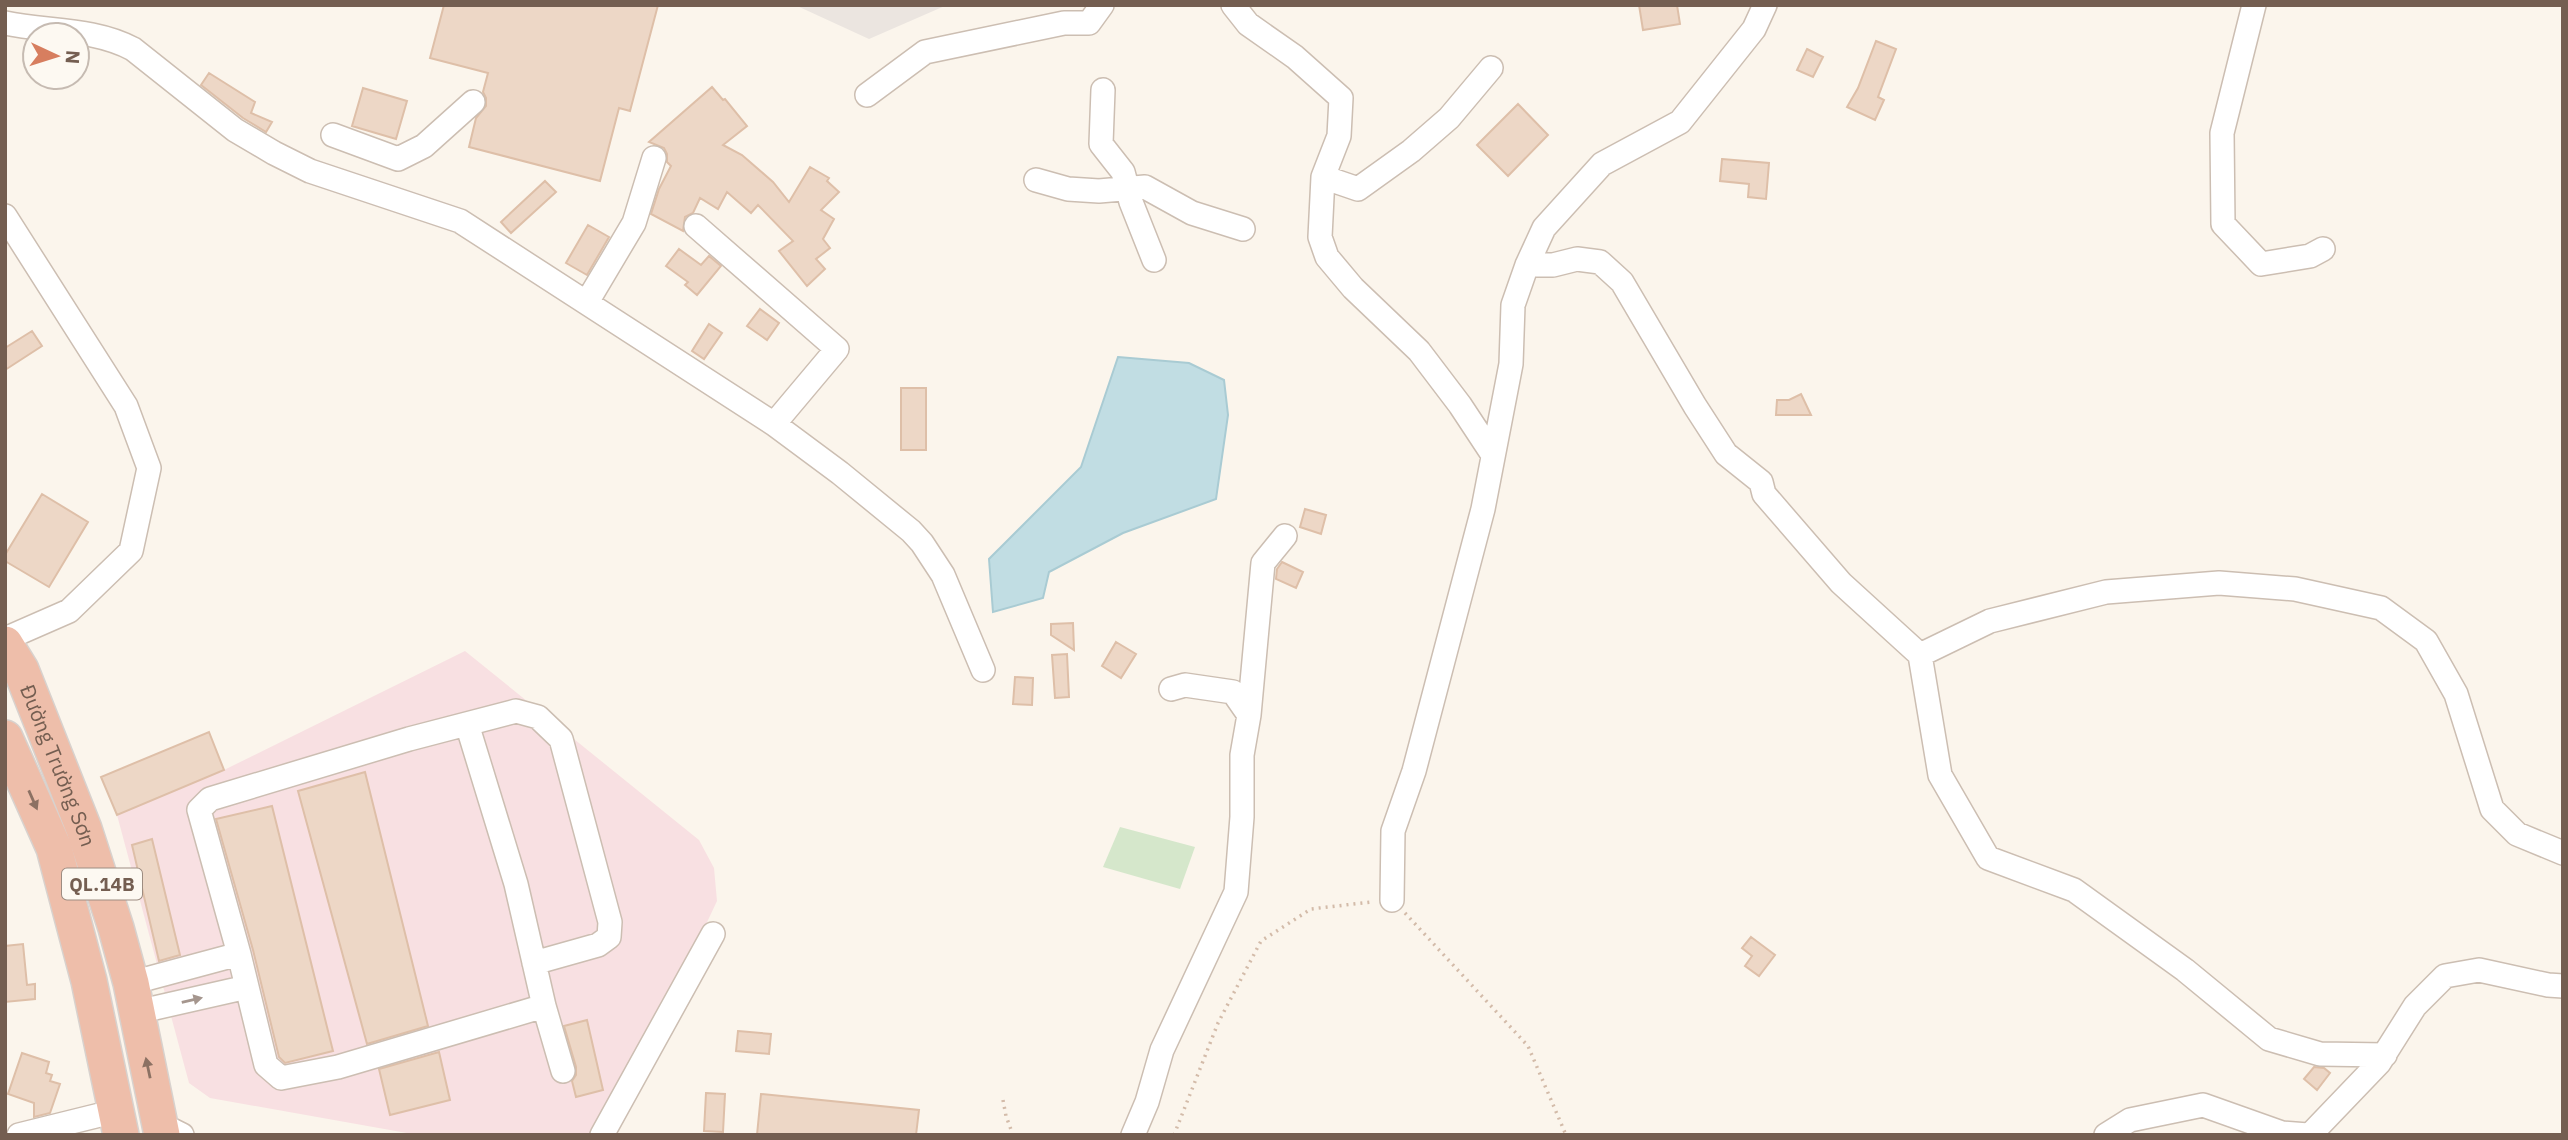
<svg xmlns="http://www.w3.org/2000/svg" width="2568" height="1140" viewBox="0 0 2568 1140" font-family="'IBM Plex Sans',sans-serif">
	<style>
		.industrial { fill: #ebe5e0 }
		.medical { fill: #f8e0e2 }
		.green { fill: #d5e7cb }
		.water { fill: #c1dde3; stroke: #a9cbd3; stroke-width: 2 }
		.building { fill: #edd7c6; stroke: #debfa8; stroke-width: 2 }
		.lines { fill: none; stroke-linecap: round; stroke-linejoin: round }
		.minor-casing { stroke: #ccbeb2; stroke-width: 26 }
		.highway-casing { stroke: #d8d2ce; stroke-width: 38 }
		.path { stroke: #d3bba9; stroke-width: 3.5; stroke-dasharray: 2 5; stroke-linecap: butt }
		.minor { stroke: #fff; stroke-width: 23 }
		.highway { stroke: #eebeaa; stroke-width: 35 }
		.oneway { fill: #8c7163 }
		.oneway2 { fill: #a5968e }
		.labels { text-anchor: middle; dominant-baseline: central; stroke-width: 6; stroke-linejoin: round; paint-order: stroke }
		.shield { fill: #fdf9f2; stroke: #9d8c81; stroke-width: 2 }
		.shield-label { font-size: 19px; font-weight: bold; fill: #745e51 }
		.street-label { font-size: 21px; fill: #745e51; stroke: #fdf9f2 }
	</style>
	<rect width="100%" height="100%" fill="#fbf5ec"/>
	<path class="industrial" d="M795,5H947L869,39Z"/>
	<path class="medical" d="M465,651L699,840L714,868L717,901L701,935L591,1135H418L210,1098L189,1083L117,815L224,770Z"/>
	<path class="green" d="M1120,827L1195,847L1180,889L1103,867Z"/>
	<path class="water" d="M1118,357L1189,363L1224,380L1228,415L1216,499L1123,533L1049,572L1043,598L993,612L989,559L1081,467Z"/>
	<path class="building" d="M444,5H658L630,111L619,108L600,181L469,147L476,118L486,106V98L483,92L488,73L430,58Z
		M1639,5H1677L1680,24L1643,30Z
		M1876,41L1896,49L1878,97L1884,100L1875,120L1847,107L1858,88Z
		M1807,49L1823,57L1813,77L1797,70Z
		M209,73L255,102L251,113L272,122L266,132L243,118L201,85Z
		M712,87L723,100L725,99L747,126L723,145L742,155L773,182L789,202L810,167L829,178L827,181L839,192L821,210L834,219L823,239L830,248L816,259L825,269L807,286L779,251L793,241L758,205L751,213L727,192L718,209L700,198L693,213L685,217L683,231L651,214L659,189L671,166L667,162V154L664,148L649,142Z
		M363,88L407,101L396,139L352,126Z
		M1518,104L1548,135L1508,176L1477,145Z
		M1722,159L1769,163L1766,199L1748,197L1749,184L1720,181Z
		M545,181L556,192L511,233L501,222Z
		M588,225L609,237L587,275L566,263Z
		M679,249L701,265L709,256L721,266L697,295L685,285L688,282L666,266Z
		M760,309L779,323L767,340L747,326Z
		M709,324L722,333L704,359L692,351Z
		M32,331L42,346L5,370V348Z
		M901,388H926V450H901Z
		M1801,394L1811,415H1776L1777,400H1789Z
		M42,494L88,522L49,587L5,561V555Z
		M1305,509L1326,515L1321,534L1300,527Z
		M1282,562L1303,572L1296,588L1276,579L1277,569Z
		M1073,623L1074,650L1051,635V624Z
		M1116,642L1136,654L1121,678L1102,666Z
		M1067,654L1069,697L1055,698L1052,655Z
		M1015,677L1033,678L1032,705L1013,704Z
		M209,732L224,770L117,815L101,777Z
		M365,772L428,1026L367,1044L298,791Z
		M272,806L333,1051L285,1063L279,1057L253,950L216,819Z
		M152,839L180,955L159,961L132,845Z
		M1751,937L1775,955L1759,976L1745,966L1752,956L1742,948Z
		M23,944L27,985L35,984V999L5,1002V946Z
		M587,1020L603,1090L576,1097L572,1081L576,1075V1067L564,1026Z
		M738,1031L771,1034L769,1054L736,1051Z
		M439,1052L450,1100L390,1115L379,1069Z
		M22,1053L49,1062L46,1073L52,1075L50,1081L60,1084L50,1113L34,1117V1103L8,1094Z
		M2314,1067L2324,1068L2330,1073L2317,1090L2304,1079Z
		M706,1093L725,1094L723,1132L704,1131Z
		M761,1094L919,1110L916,1135H757Z"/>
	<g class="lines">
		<defs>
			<path id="minor" d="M1233,5L1248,24L1295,57L1341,98L1339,136L1323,177L1320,237L1327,257L1353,288L1419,351L1460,405L1493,455
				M2254,5L2222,133L2223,224L2261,264L2310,256L2323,249
				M5,23C48,32 93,28 133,49L235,130L274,153L310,171L460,221L774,424L840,473L911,531L922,543L943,575L983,670
				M1103,90L1101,144L1123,172L1131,202L1154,260
				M867,95L925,52L1064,23H1089L1102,5
				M333,135L398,159L424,146L473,102
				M1323,177L1358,189L1411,151L1449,118L1491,68
				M1036,180L1068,189L1099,191L1145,187L1192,213L1243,229
				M5,216L126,406L149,468L131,551L69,611L5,639
				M696,226L837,349L774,424
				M1527,265H1553L1577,259L1600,262L1622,282L1695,406L1726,454L1761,482L1764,494L1841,583L1920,655L1940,775L1988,858L2074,890L2185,970L2269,1039L2320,1054L2385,1055
				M587,302L634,223L654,158
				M1920,655L1990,621L2106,592L2219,583L2295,589L2381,608L2426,641L2456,694L2492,809L2517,834L2563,853
				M1171,689L1185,685L1233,692L1249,715
				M467,724L516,884L544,1006L563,1071
				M1392,900L1393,831L1414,771L1483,509L1511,364L1513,305L1527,265L1544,228L1602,164L1680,122L1754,29L1765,5
				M534,963L598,945L609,937L610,922L561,739L538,717L516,711L409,739L210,799L199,810L239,954L266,1065L281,1078L338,1067L544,1006
				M131,983L239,954
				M137,1012L247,987
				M160,1124L182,1135
				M19,1135L116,1111
				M602,1135L713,934
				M1133,1135L1147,1102L1162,1050L1236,892L1242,817V755L1249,715L1263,563L1285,536
				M2106,1135L2130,1120L2203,1105L2282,1133L2308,1135
				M2310,1135L2379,1063L2415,1006L2445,976L2479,970L2548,985L2563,986"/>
			<g id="highway">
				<path id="s1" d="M5,644L21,670L84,829L116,928L131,983L162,1135"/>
				<path d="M5,738L54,848L89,981L121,1135"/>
			</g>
		</defs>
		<use href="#minor" class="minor-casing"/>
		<use href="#highway" class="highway-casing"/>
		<path class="path" d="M1405,913L1528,1046L1566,1135
			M1003,1100L1006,1116L1013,1135
			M1174,1135L1218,1023L1261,941L1311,909L1371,902"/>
		<use href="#minor" class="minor"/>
		<use href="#highway" class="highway"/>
	</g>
	<defs><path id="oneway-solid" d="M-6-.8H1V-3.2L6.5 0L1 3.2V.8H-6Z" transform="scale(1.75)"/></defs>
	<g class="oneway">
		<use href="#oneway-solid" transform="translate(33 800) rotate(66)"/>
		<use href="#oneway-solid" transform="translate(148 1068) rotate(-102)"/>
	</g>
	<use class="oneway2" href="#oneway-solid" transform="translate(192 1000) rotate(-13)"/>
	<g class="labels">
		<rect class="shield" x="62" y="868.5" width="80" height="31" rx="5"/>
		<g class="shield-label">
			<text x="102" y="884">QL.14B</text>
		</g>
		<g class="street-label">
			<text stroke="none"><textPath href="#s1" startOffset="133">Đường Trường Sơn</textPath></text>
		</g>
	</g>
	<rect width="2568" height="1140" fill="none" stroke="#745e51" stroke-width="14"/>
	<g transform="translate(56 56) rotate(94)"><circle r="33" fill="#fdf9f2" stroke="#c6bbb2" stroke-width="2"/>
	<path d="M0-5L12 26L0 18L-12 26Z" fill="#d77e5f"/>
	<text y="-10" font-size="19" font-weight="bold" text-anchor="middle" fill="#745e51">N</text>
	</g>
</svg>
